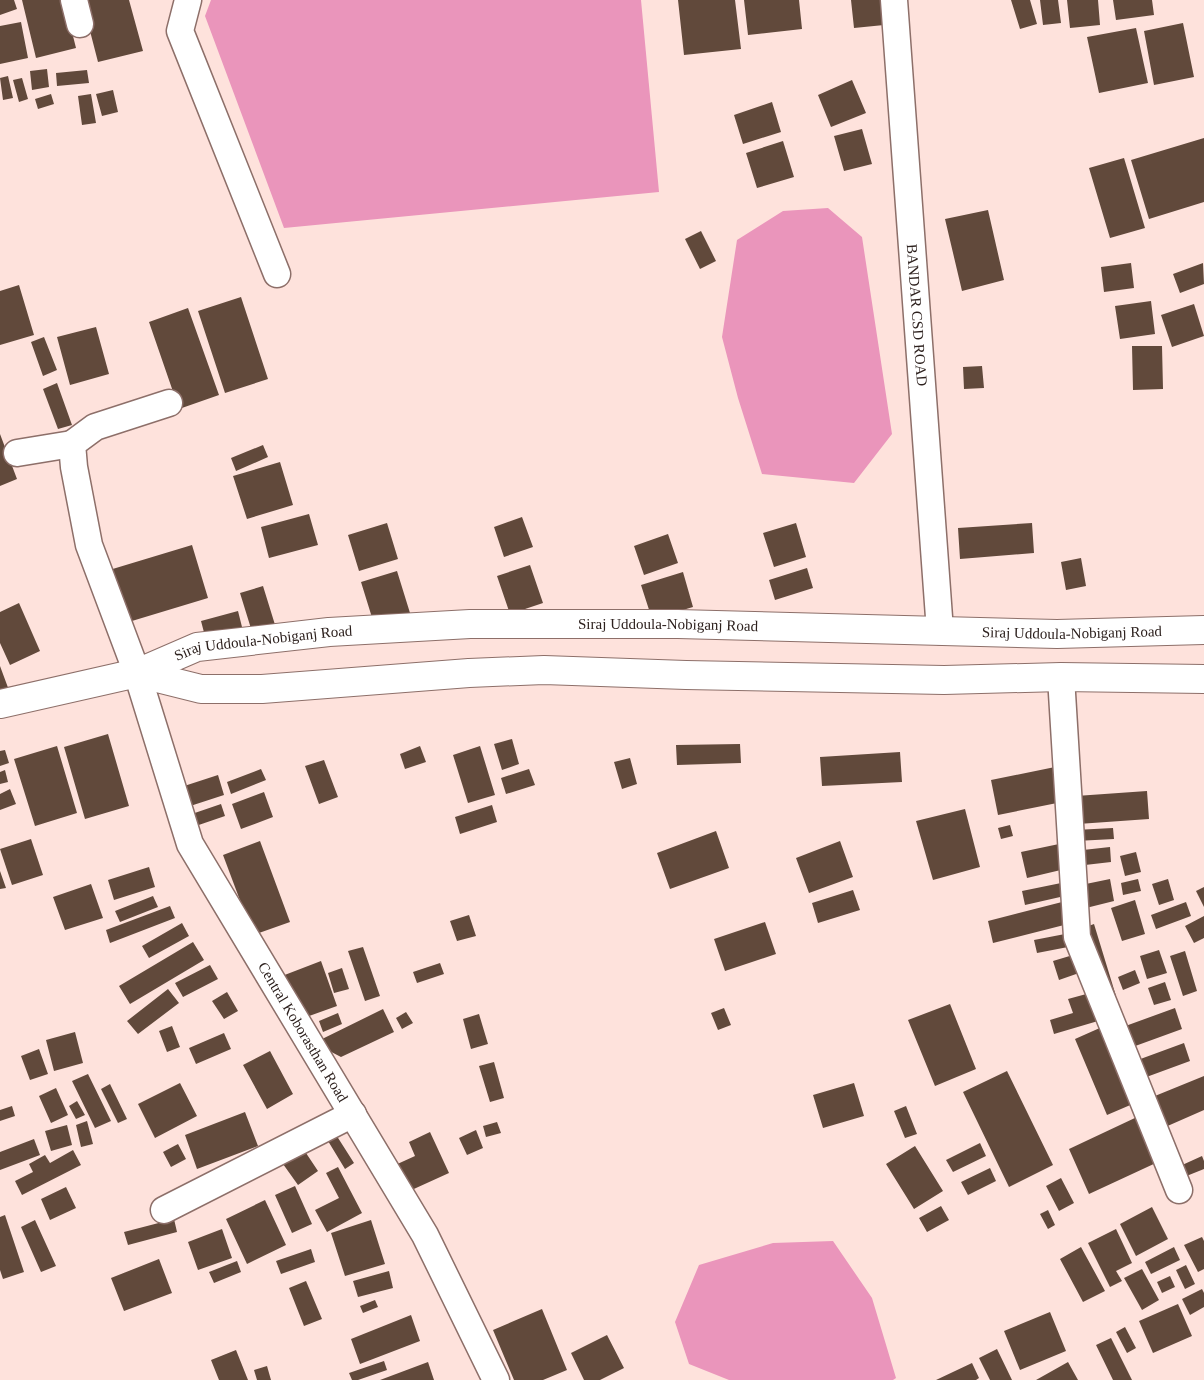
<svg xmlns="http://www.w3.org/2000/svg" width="1204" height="1380" viewBox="0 0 1204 1380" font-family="Georgia,serif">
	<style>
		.water { fill: #ea95bb }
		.building { fill: #61493b }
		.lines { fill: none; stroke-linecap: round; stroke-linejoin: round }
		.minor-casing { stroke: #8d6f69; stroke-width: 29 }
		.secondary-casing { stroke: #8d6f69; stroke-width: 30 }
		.minor { stroke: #fff; stroke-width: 26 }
		.secondary { stroke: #fff; stroke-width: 28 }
		.labels { text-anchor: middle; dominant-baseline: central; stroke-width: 5; stroke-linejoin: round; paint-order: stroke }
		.street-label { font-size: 15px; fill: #2d211e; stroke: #fff }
	</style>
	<rect width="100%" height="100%" fill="#fee2dc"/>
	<path class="water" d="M211,0H641L659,192L284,228L205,16Z
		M828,208L862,237L892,434L854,483L762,474L738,398L722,337L737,240L783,211Z
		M833,1241L872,1298L896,1378L893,1380H729L689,1364L675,1322L699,1265L773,1243Z"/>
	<path class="building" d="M0,0H14L17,9L0,15Z
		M22,0H64L76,48L36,58Z
		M82,0H129L143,51L98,62Z
		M678,0H735L741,49L684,55Z
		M744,0H799L802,29L748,35Z
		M851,0H881L884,25L854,28Z
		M1011,0H1030L1037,24L1020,29Z
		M1040,0H1058L1061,23L1043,25Z
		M1067,0H1098L1100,25L1070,28Z
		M1113,0H1152L1154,15L1116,20Z
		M21,22L28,58L0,64V26Z
		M1183,23L1194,77L1154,85L1144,31Z
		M1136,28L1148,83L1099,93L1087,37Z
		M47,69L49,87L32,90L30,71Z
		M87,70L89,83L57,86L56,73Z
		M8,76L13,98L3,100L0,78Z
		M22,78L28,99L19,102L13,80Z
		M852,80L866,113L831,127L818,95Z
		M113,90L118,112L102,116L96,94Z
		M51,94L54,104L38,109L35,99Z
		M91,94L96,123L82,125L78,96Z
		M772,102L781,132L743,144L734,115Z
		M862,129L872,164L844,171L834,136Z
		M1204,138V202L1149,219L1131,160Z
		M783,141L794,177L757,188L746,153Z
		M1124,158L1145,228L1110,238L1089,168Z
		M988,210L1004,280L962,291L945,219Z
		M701,231L716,261L700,269L685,239Z
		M1131,263L1134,288L1104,292L1101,267Z
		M1203,263L1204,284L1180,293L1173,274Z
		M19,285L34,335L0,345V291Z
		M241,297L268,379L225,393L198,311Z
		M1151,301L1155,334L1120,339L1115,306Z
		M1194,304L1204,336L1172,347L1161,315Z
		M188,308L219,395L179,409L149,322Z
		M96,327L109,374L70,385L57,337Z
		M44,337L57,370L43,376L31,342Z
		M1132,346H1162L1163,389L1133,390Z
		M982,366L984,388L964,389L963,367Z
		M57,383L72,425L58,429L43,389Z
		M0,434L17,479L0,486Z
		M263,445L268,457L236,471L231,458Z
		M280,462L293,505L247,519L233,476Z
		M309,514L318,545L269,558L261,527Z
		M522,517L533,547L504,557L494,527Z
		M387,523L398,559L359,571L348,535Z
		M796,523L806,557L774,567L763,533Z
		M1032,523L1034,553L960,559L958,528Z
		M668,534L678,563L644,575L634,546Z
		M192,545L208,598L122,624L106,571Z
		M1081,558L1086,586L1066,590L1061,562Z
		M530,565L543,603L510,614L497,576Z
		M807,568L813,588L775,600L769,580Z
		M397,571L410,613L374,624L361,582Z
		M683,572L693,607L652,619L641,585Z
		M263,586L276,628L253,635L240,593Z
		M19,603L40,651L10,665L0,643V612Z
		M238,611L243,631L206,640L201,621Z
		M0,666L10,693L0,697Z
		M108,734L129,806L85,819L64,747Z
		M512,739L519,764L502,770L494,744Z
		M740,744L741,763L677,765L676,745Z
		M57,746L77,813L35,826L14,759Z
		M420,746L426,762L405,769L400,754Z
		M480,746L495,795L468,803L453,755Z
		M5,750L9,763L0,766V751Z
		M900,752L902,782L822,786L820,757Z
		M630,758L637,784L622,789L614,762Z
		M324,760L338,797L319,804L305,766Z
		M1055,767L1062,802L998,815L991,780Z
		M261,769L266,780L231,794L227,782Z
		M529,769L535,785L506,794L501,778Z
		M5,770L8,782L0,784V772Z
		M218,775L224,795L181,809L175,789Z
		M10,789L16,804L0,810V794Z
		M1147,791L1149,819L1078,824L1076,796Z
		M264,792L273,817L241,829L232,804Z
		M221,804L225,816L187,829L183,817Z
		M492,805L497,822L460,834L455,817Z
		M965,809L980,867L933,880L916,821Z
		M1010,825L1013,836L1001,839L998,828Z
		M1113,828L1114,839L1076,841L1075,830Z
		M716,831L729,868L670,889L657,853Z
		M31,839L43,875L12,885L0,849Z
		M260,841L290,922L253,935L223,855Z
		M840,841L853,877L809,893L796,858Z
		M1059,844L1065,869L1027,878L1021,852Z
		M1110,847L1111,862L1085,865L1083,850Z
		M1136,852L1141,872L1125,876L1120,856Z
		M149,867L155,887L114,900L108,880Z
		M0,871L6,888L0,889Z
		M1110,879L1114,901L1086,908L1081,885Z
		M1138,879L1141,891L1123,895L1121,883Z
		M1168,879L1174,900L1159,905L1152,884Z
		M1066,882L1069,895L1025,905L1022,891Z
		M91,884L103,918L65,930L53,897Z
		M1204,887V907L1196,891Z
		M853,890L860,910L818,923L812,903Z
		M153,896L158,907L120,922L115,911Z
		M1135,900L1145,934L1122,941L1111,908Z
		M1062,902L1068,924L993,943L988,921Z
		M1186,902L1191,916L1156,929L1151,915Z
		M170,906L175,918L110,943L106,930Z
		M469,915L476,936L457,941L450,921Z
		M1204,916V938L1194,943L1185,926Z
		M765,922L776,954L725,971L714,939Z
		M182,923L189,936L149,958L142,946Z
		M1094,924L1116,996L1106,999L1083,928Z
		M1065,934L1068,947L1037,953L1034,940Z
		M193,942L204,960L130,1004L119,986Z
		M363,947L380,996L365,1001L348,951Z
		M1159,950L1167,973L1147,979L1140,956Z
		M1185,951L1197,991L1183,996L1170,956Z
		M1073,955L1079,973L1059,980L1053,961Z
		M321,961L337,1006L298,1020L282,976Z
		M440,963L444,974L417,983L413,972Z
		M210,965L218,979L183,997L175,983Z
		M342,968L349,989L334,993L328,973Z
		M1135,970L1140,983L1123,990L1118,977Z
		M1165,982L1171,1000L1154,1005L1148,988Z
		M168,989L179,1003L138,1034L127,1021Z
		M227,992L238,1011L224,1019L212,1001Z
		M1090,993L1098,1021L1054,1034L1050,1020L1073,1013L1068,999Z
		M950,1004L976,1069L935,1086L908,1020Z
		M724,1008L731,1025L718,1030L711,1013Z
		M1175,1008L1182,1029L1127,1049L1120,1028Z
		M383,1009L394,1032L341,1057L314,1043Z
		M406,1012L413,1023L402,1029L396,1018Z
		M338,1013L342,1024L323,1032L319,1021Z
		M479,1014L488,1044L471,1049L463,1019Z
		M172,1026L180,1047L167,1052L159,1031Z
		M1102,1027L1135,1103L1107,1115L1075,1039Z
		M75,1032L83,1063L54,1071L46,1040Z
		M224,1033L231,1049L196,1064L189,1048Z
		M1184,1043L1190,1061L1141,1079L1135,1061Z
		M39,1049L48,1074L30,1080L21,1056Z
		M270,1051L293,1094L267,1109L243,1065Z
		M494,1062L504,1098L490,1102L479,1066Z
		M1007,1071L1053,1165L1009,1187L963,1092Z
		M88,1074L111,1121L95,1128L72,1081Z
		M1204,1076V1110L1163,1128L1150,1098Z
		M180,1083L197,1116L155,1138L138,1104Z
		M854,1083L864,1116L823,1128L813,1095Z
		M110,1084L127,1119L118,1123L101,1089Z
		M56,1088L68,1115L51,1123L39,1096Z
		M77,1101L85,1115L76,1119L69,1106Z
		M12,1106L15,1116L0,1121V1110Z
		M906,1106L917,1134L905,1138L894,1111Z
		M245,1112L258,1146L197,1169L185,1135Z
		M1137,1117L1158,1162L1089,1194L1069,1149Z
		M87,1121L93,1144L81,1147L76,1125Z
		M497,1122L501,1133L486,1137L483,1126Z
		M67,1125L72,1145L51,1151L45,1131Z
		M333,1130L354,1163L345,1169L325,1136Z
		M476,1130L483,1148L467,1155L459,1138Z
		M430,1132L449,1173L405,1193L393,1166L415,1156L409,1142Z
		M34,1139L40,1155L0,1170V1152Z
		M980,1143L986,1156L953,1172L946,1160Z
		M178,1144L186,1159L171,1167L163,1152Z
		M915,1146L943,1191L914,1209L886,1164Z
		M73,1150L81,1165L22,1195L15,1181L33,1172L29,1164L45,1155L50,1163Z
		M304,1150L318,1171L298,1185L283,1164Z
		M1202,1156L1204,1161V1169L1184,1177L1180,1166Z
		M338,1167L362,1213L327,1232L315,1210L339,1198L326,1173Z
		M990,1168L996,1181L968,1195L961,1182Z
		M1061,1178L1074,1203L1059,1211L1046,1186Z
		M295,1186L312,1224L292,1233L275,1195Z
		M66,1187L76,1208L50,1220L41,1199Z
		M265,1200L286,1245L247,1264L226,1219Z
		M941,1206L949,1220L927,1232L919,1218Z
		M1152,1207L1168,1239L1136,1256L1120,1224Z
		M1048,1210L1055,1225L1048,1229L1040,1214Z
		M5,1215L24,1272L3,1279L0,1270V1217Z
		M174,1219L177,1232L128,1245L124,1232Z
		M35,1220L56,1266L41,1272L21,1227Z
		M371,1220L385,1264L345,1276L331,1233Z
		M222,1229L232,1258L198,1270L188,1242Z
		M1116,1229L1132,1263L1116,1271L1122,1281L1110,1287L1088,1243Z
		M1202,1237L1204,1241V1269L1198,1272L1184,1245Z
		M1081,1247L1105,1291L1083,1302L1060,1259Z
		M1174,1247L1180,1260L1151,1274L1145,1262Z
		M311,1249L315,1262L281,1274L276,1261Z
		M159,1259L172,1293L124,1311L111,1278Z
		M237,1261L241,1272L214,1283L209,1272Z
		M1186,1265L1195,1284L1185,1289L1176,1270Z
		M1142,1269L1159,1300L1142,1310L1124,1278Z
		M389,1271L393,1288L358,1297L353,1281Z
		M1170,1276L1175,1287L1162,1293L1157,1282Z
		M306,1281L322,1319L304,1326L289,1288Z
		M1202,1289L1204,1293V1307L1190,1315L1182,1299Z
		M375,1300L378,1307L363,1313L360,1306Z
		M1178,1304L1192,1336L1153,1353L1139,1321Z
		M542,1309L567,1370L543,1380H514L493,1330Z
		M1050,1312L1066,1351L1020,1370L1004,1331Z
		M411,1315L420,1341L360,1364L351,1339Z
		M1125,1327L1136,1348L1127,1353L1116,1332Z
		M607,1335L624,1368L600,1380H584L571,1353Z
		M1111,1338L1132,1380H1113L1096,1345Z
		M997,1349L1012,1380H990L979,1358Z
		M236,1350L248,1380H219L211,1360Z
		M384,1361L387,1370L358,1380H352L349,1373Z
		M428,1362L434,1380H380Z
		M1068,1362L1078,1380H1036Z
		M972,1363L979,1378L976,1380H936Z
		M267,1366L271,1380H257L254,1370Z"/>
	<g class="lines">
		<defs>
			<g id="minor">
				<path d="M74,0L80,24"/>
				<path d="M188,0L180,31L277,274"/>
				<path id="s1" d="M894,0L940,631"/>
				<path id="s2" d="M169,403L95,427L72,444L74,467L89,545L137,673L190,844L425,1235L496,1380"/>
				<path d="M17,453L72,444"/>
				<path d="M1061,677L1077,937L1179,1190"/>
				<path d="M164,1210L353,1114"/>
			</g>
			<g id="secondary">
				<path d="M137,673L201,689H262L469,673L544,670L686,675L944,680L1061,677L1204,679"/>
				<path id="s3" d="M0,704L137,673L197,647L329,632L470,624H678L1057,634L1204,630"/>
			</g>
		</defs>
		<use href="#minor" class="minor-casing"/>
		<use href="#secondary" class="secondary-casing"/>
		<use href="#minor" class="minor"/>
		<use href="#secondary" class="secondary"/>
	</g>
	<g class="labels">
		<g class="street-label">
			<text stroke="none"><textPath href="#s1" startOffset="316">BANDAR CSD ROAD</textPath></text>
			<text stroke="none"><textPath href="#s3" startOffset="678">Siraj Uddoula-Nobiganj Road</textPath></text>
			<text stroke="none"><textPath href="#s3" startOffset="1082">Siraj Uddoula-Nobiganj Road</textPath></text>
			<text stroke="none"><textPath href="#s3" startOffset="272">Siraj Uddoula-Nobiganj Road</textPath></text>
			<text stroke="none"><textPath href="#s2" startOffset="744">Central Koborasthan Road</textPath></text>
		</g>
	</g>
</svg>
